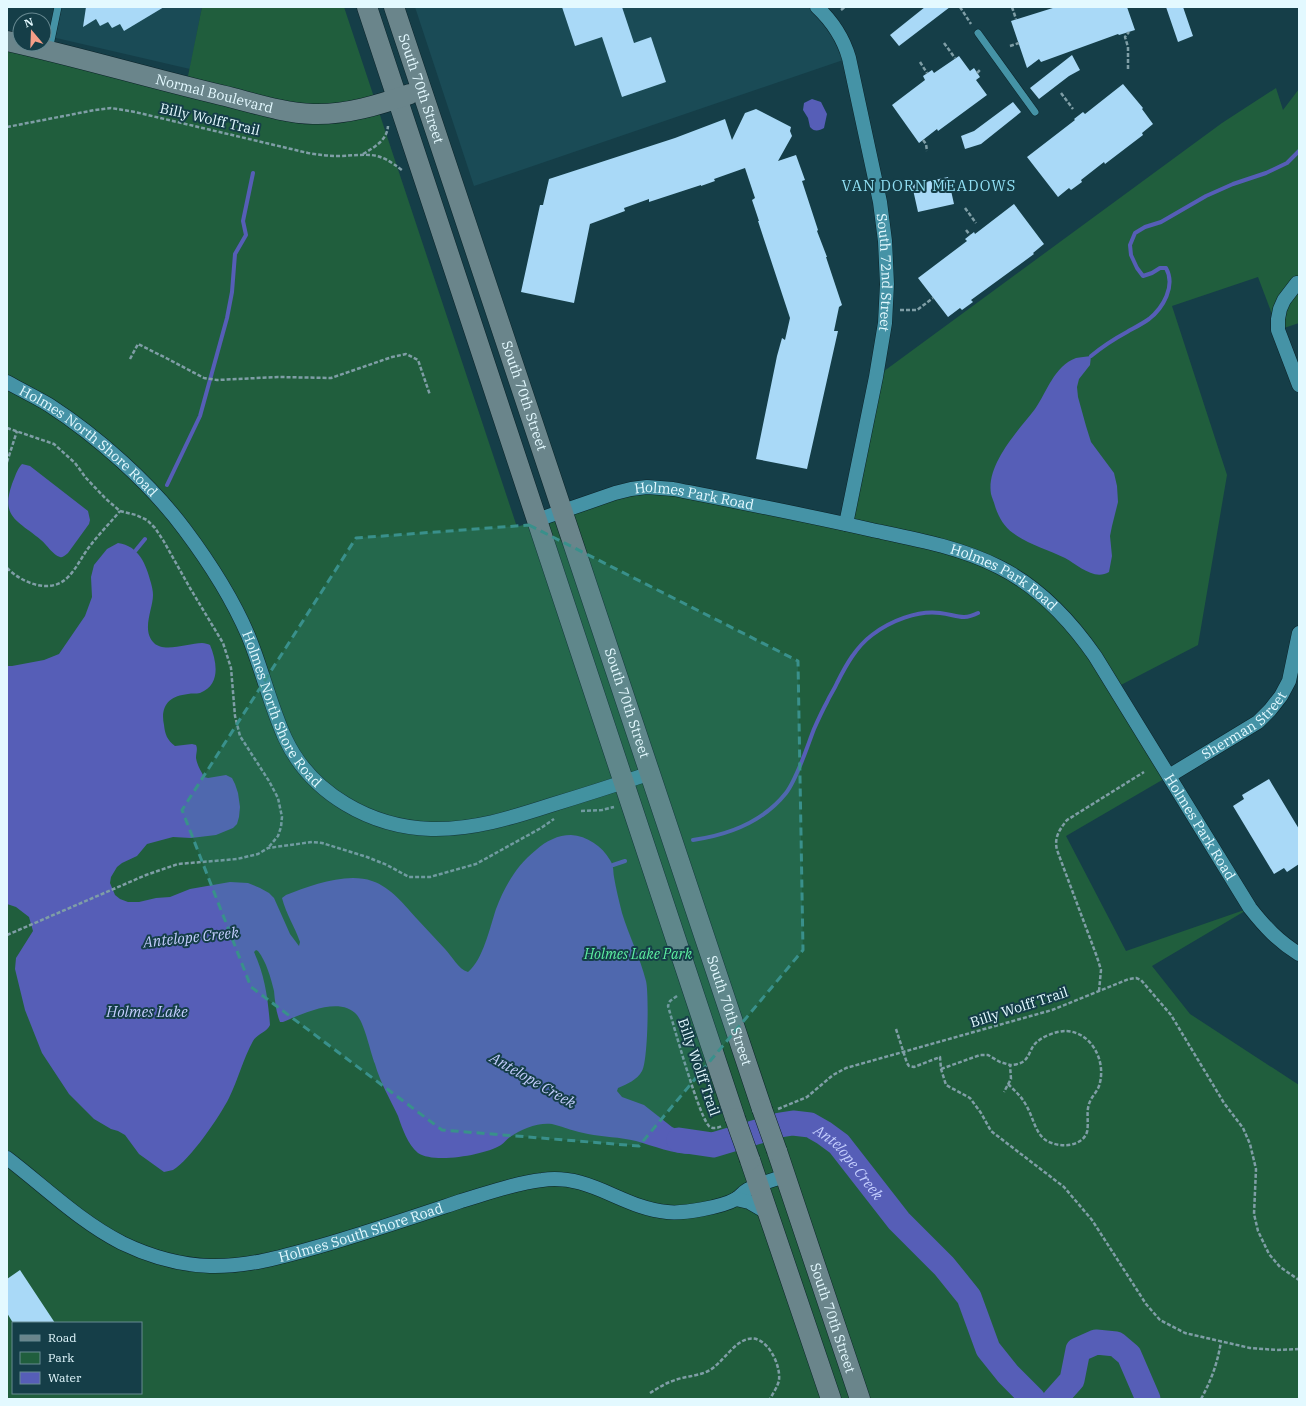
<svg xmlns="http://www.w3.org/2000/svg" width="1306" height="1406" viewBox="0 0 1306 1406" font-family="'IBM Plex Serif',serif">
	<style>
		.built { fill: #1a4b56 }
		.green { fill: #205e3d; fill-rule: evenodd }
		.water { fill: #565eb7 }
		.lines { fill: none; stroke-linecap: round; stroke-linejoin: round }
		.stream { stroke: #565eb7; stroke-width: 4 }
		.river { stroke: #565eb7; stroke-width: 25 }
		.building { fill: #a9d9f7 }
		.lane-casing { stroke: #0b2329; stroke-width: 8 }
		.street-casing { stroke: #0b2329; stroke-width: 15 }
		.secondary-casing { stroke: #0b2329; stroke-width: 21 }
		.path { stroke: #7f9ea6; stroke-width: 2.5; stroke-dasharray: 4 2; stroke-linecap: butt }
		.lane { stroke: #4593a6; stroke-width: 7 }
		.street { stroke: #4593a6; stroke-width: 14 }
		.secondary { stroke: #6a858b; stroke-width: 20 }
		.secondary-bridge-casing { stroke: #0b2329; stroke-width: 21; stroke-linecap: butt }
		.secondary-bridge { stroke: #6a858b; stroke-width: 20 }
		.marked { fill: #39908b; fill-opacity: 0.2; stroke: #39908b; stroke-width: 3; stroke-dasharray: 8 5; stroke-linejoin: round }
		.labels { text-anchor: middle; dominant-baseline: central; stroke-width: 4; stroke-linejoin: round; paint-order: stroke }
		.street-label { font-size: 14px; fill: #e3f9ff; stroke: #153e48 }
		.park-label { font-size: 14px; font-style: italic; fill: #5df0a1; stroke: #153e48 }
		.neighbourhood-label { font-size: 15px; letter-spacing: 1px; fill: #90def2; stroke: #153e48 }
		.water-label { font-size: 15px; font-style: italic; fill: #c3cdfd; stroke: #153e48 }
	</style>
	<rect width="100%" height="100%" fill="#153e48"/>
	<path class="built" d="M58,7H202L190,69L52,37Z
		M415,7H817L849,58L474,186Z"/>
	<path class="green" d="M202,7H344L517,527L631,489L846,524L876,377L1222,123L1276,88L1283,110L1299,89V323L1278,330L1258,277L1172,306L1227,475L1198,645L1115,688L1169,776L1066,836L1126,951L1250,908L1152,966L1190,1014L1299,1085V1399H7V41L186,86ZM13,1323H141V1393H13Z"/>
	<path class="water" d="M812,99L821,102L827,114L824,128C819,131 814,132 810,127L808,118L803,110L804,103Z
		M1091,356L1090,365L1079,379L1077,387L1078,397L1086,426L1091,442L1114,473L1117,486L1118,502L1112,526L1110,536L1112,556L1109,572C1094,581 1078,565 1065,558C1048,549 1029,545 1013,533C1004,527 998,516 995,506C994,502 992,498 991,494C986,464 1018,431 1035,409C1047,392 1054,366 1076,358C1080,357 1086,357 1091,356Z
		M22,464L30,466L88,511L90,520L89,524L68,553C65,555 63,558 60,557C53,555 47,545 41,540C19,521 0,518 12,484C15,477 17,469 22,464Z
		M118,543C139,546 146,564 151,583C152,587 153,591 153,595C153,609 141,630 154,643C164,653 189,643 202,643C205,643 208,644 210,645C217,662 221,685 200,693C196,694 192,693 188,694C169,696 160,706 164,725C165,734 167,740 175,746L192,744L196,745C198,749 196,753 196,758C197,765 201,771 204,777L208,778L226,775L232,778L235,784L238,793L240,807L239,817L237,824L233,828L216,835L191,838L173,837L147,844L137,856L122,863L117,867L111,877L110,883L115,895L120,899L128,902H139L156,898L170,897L190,889L230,882L248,883L260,888L269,893L274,898L290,934L299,946L300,942C295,927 286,914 282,898L286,895C310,886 346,872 372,881C391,887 405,906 418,920C427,930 436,939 445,949C452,956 458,969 468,972C483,960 490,927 496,909C505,886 516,866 536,850C546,841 558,835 571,835C587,836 602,846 610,860C614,866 613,871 614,877C616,889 619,901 622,913C629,936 640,957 646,981C649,993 648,1061 642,1071C637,1080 627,1084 618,1088L617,1091L622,1097L644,1105L672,1127L685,1133L707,1139L713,1145C712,1147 711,1149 709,1150C706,1152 696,1154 692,1154C673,1154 654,1146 636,1141C620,1137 603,1137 588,1134C576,1132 564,1127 552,1124C539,1122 521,1129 510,1137C507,1139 504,1143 501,1145C485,1155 434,1164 418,1153C408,1145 402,1128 398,1116C390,1099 380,1082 375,1064C370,1051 365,1025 357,1015C340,995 302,1014 283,1022H280C276,1012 275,1002 274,991C271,978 266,961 258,951L256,950L254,952C265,976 268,999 270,1025C267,1032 257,1034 253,1041C243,1059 238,1080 229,1098C220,1116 190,1160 173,1170C170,1171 167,1171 164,1172L139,1154L125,1135L118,1131L111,1129L94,1119L69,1094L42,1053L25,1010L15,969L16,958L33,931L29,917L16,907L7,904V666H12L44,660L59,654L85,616L92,597L91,577L94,565L107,549Z"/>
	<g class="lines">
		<path class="stream" d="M1091,356C1102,347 1114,339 1127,332C1134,328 1142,324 1149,319C1163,308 1176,286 1166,268H1160L1152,273L1143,276L1137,268L1131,255L1130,245L1135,233L1145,227L1161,222L1206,196L1233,184L1266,173L1287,163L1299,151
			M167,485L200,416L227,318L232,292L235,254L246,235L243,221L253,173
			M136,550L145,539
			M693,840C728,835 763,822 786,793C797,779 807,747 814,729C818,720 822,711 827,702C830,695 834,690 837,683C846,665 856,647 872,635C890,621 918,610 940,613C957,615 962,621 978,613
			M613,865L625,861"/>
		<g class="river">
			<path id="s1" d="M679,1140L713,1145L780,1125L793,1123L810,1125L824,1133L839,1144L899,1221L944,1266L969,1297L988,1349L1008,1374L1033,1399"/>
			<path d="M1055,1399L1072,1380L1078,1350L1096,1342L1116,1344L1129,1355L1148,1399"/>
		</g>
	</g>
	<path class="building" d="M86,7H164L124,31L120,24L112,28L108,22L100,26L96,19L83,27Z
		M562,7H622L634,43L651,37L666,82L622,97L602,37L575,46Z
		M925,7H950L899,46L890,35Z
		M1056,7H1127L1135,30L1119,35L1118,34L1041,62L1039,59L1027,68L1011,21Z
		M1166,7H1183L1193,36L1178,42Z
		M1072,55L1080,70L1069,76L1039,99L1030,88Z
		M959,56L970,71L974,68L980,77L976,80L987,95L938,131L937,129L919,143L892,105L925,80L923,76L932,70L934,73Z
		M1123,84L1143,108L1142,109L1153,124L1142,133L1143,135L1105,164L1104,162L1081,180L1082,182L1071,190L1069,188L1058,197L1027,157L1075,120L1074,119L1083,112L1085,114Z
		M1013,102L1021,112L981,144L965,149L961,136L974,131Z
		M756,109L791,127L790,131L792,136L778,161L796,155L805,180L802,181L818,230L817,231L827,257H826L842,305L839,307L834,331H838L807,469L756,459L777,356L782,338L785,340L790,318L758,221H759L752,200L755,198L745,168L714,179L715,181L701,186V185L649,202V199L624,208L625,211L590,224L574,303L521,292L540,205H543L549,179L675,138L725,119L732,140L745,113Z
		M948,177L954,204L918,212L912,185Z
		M1014,204L1044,244L1033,253L1034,254L971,300L973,302L962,310L960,308L948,317L918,278L967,241L965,239L974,232L975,234Z
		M1269,779L1299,829V864L1287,872L1284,868L1274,874L1233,806L1244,799L1242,795Z
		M20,1270L55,1323H13L7,1313V1279Z"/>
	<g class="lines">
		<defs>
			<path id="lane" d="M978,33L1035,112
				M49,50L58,7"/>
			<g id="street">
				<path id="s2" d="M817,7C833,22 843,37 849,58L880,202L885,241L887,284L885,323L876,377L846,524"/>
				<path d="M1297,283L1284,300L1280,309L1278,319V330L1299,385"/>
				<path id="s3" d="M7,382C21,390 36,397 49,405C97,436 151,484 185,530C209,562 232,598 248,635C262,669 270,705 285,738C311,794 371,827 431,829C473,830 511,818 551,805C584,795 618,784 651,773"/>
				<path id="s4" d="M537,520L615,493L631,489L647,487L673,489C739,502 806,515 872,530C915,539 959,547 999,567C1039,587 1070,620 1095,656L1250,908C1265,927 1278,941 1299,954"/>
				<path id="s5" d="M1169,776L1258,722L1270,710L1281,696L1289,681L1299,633"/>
				<path id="s6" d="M7,1158C45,1187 79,1221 122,1243C149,1256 179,1265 210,1266C247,1267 282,1257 317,1247C366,1233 413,1217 461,1201C488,1193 515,1183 542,1180C590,1173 622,1208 667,1212C683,1214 722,1207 736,1199C741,1196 744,1191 749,1189C761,1183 773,1180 785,1176"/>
				<path d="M736,1199L749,1202L768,1213"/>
			</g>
			<g id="secondary">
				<path d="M367,7L735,1118"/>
				<path id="s7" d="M394,7C517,374 641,741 762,1109"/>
				<path id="s8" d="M7,41C79,57 149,78 221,95C251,102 282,113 313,114C346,115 379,105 410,94"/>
				<path id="s9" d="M777,1151L860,1399"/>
				<path d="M750,1160L831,1399"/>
			</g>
		</defs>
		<use href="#lane" class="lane-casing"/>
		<use href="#street" class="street-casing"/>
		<use href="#secondary" class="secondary-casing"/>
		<path class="path" d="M960,7L971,24
			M1012,7L1016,19
			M841,10L845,7
			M944,43L955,58
			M1010,46L1019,43
			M920,62L927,73
			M1128,69V47L1125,37L1129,32
			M977,73L980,70
			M1061,93L1073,109
			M7,127L95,110L111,108L135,112L308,153C319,155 329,156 339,156C370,155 377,150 403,171
			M923,140L926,144L927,151
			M363,154C375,147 387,140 388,126
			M965,208L976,223
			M966,230L970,235
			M900,310H917L933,298
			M130,359L138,344L168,359L204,378L217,380L278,377L331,378L392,357L406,354L418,360L430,395
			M7,428L54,444L75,463L86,478L106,499L120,511L136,515L147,520L155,528L163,540L190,588L223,643L231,668L235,716L240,736L269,781L278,798L282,817L281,827L278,836L268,848
			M7,462L17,431
			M7,568C22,583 51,595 68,577C77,568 82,556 90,546C99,534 110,523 120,511
			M581,811L602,810L614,807
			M7,935L146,875L178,864L237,859L258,854L268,848L312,842L322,843L367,857L387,865L409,877H430L476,864L541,828L554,819
			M1099,991L1101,970L1097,957L1057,850C1054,838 1059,830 1067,820L1144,772
			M677,996L670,1001L668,1006C673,1023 700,1121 710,1127C714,1129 718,1128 722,1126
			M896,1029L907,1063L909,1066L914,1067L940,1057L941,1069L946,1085L970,1098L981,1113L991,1131L1064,1187L1092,1220L1146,1304L1160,1320L1185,1333L1250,1348L1277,1350L1299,1349
			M941,1069L980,1055H988L1000,1062L1010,1065L1011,1079L1004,1092
			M1008,1084C1015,1091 1021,1096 1026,1105C1033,1116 1035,1134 1047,1141C1060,1148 1082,1147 1087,1132C1089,1123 1086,1113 1089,1104C1091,1097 1097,1092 1099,1086C1107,1062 1092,1032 1066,1031C1056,1031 1040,1037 1034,1045C1030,1050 1029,1057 1024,1061C1020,1064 1014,1065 1010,1065
			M778,1109L807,1097L833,1075L846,1068L1052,1010L1129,979L1136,978L1141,980L1171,1015L1224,1103L1243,1128L1250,1144L1256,1169L1254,1214L1258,1231L1269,1254L1280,1267L1299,1280
			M650,1393C658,1388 666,1383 675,1380C686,1376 700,1376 710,1370C723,1362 734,1342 748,1339C766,1334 781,1364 779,1380C778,1386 773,1393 770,1399
			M1201,1399C1211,1381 1218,1362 1221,1341"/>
		<use href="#lane" class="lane"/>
		<use href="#street" class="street"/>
		<use href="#secondary" class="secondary"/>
		<defs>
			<path id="secondary-bridge" d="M762,1109L777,1151
				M735,1118L750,1160"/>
		</defs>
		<use href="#secondary-bridge" class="secondary-bridge-casing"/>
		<use href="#secondary-bridge" class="secondary-bridge"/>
	</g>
	<path class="marked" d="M529,525L798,661L803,950L639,1146L442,1130L251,987L182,810L356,538Z"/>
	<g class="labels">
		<g class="street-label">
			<text stroke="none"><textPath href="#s7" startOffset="86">South 70th Street</textPath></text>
			<text stroke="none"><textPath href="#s8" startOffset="214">Normal Boulevard</textPath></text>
			<text transform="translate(210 119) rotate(13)">Billy Wolff Trail</text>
			<text stroke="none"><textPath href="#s2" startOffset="279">South 72nd Street</textPath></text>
			<text stroke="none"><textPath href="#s7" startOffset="410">South 70th Street</textPath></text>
			<text stroke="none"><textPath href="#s3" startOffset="101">Holmes North Shore Road</textPath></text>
			<text stroke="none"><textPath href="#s4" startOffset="163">Holmes Park Road</textPath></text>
			<text stroke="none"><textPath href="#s4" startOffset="486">Holmes Park Road</textPath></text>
			<text stroke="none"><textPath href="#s7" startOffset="734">South 70th Street</textPath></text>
			<text stroke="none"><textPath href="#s3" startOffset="438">Holmes North Shore Road</textPath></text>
			<text stroke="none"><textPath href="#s5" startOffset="91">Sherman Street</textPath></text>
			<text stroke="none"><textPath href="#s4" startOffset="810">Holmes Park Road</textPath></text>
			<text transform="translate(1019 1007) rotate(-18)">Billy Wolff Trail</text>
			<text stroke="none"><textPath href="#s7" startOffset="1058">South 70th Street</textPath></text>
			<text transform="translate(699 1067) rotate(71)">Billy Wolff Trail</text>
			<text stroke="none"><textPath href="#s6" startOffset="390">Holmes South Shore Road</textPath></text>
			<text stroke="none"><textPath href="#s9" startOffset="176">South 70th Street</textPath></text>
		</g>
		<g class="park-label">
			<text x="638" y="954">Holmes Lake Park</text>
		</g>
		<g class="neighbourhood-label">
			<text x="929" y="185">VAN DORN MEADOWS</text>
		</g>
		<g class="water-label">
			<text transform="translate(191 937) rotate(-6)">Antelope Creek</text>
			<text x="147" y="1011">Holmes Lake</text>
			<text transform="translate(533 1080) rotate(30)">Antelope Creek</text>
			<text stroke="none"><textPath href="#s1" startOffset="189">Antelope Creek</textPath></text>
		</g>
	</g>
	<rect width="1306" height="1406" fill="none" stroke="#e3f9ff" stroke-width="16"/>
	<rect x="12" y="1322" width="130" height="72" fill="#153e48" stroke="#678991"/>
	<rect x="20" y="1335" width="20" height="6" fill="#6a858b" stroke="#678991"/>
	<text x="48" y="1342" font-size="12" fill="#e3f9ff">Road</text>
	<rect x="20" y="1352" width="20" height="12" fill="#205e3d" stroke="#678991"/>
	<text x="48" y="1362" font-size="12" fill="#e3f9ff">Park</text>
	<rect x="20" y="1372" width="20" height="12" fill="#565eb7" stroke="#678991"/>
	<text x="48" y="1382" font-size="12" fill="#e3f9ff">Water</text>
	<g transform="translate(32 32) rotate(341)"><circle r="19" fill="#153e48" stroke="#678991"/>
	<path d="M0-3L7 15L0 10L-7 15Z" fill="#f49e87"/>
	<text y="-6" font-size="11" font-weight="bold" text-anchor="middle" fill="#e3f9ff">N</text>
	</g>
</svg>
